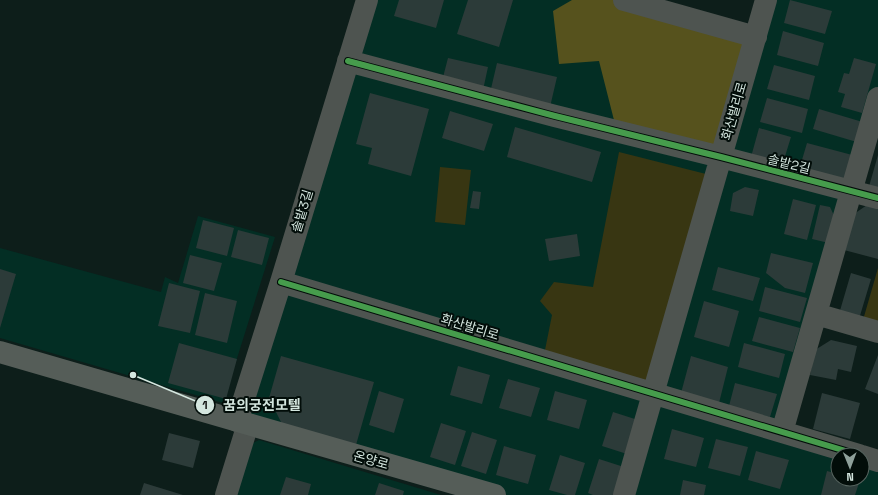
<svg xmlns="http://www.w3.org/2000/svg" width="878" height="495" viewBox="0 0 878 495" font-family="'Space Grotesk','Noto Sans KR',sans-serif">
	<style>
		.built { fill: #032e24 }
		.green { fill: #383612 }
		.forest { fill: #56521d }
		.building { fill: #2c3b39 }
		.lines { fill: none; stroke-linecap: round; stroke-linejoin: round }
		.minor { stroke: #4e5450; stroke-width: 22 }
		.major { stroke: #555d58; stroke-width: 22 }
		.cycleway-casing { stroke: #020d09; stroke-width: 8 }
		.cycleway { stroke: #469c4c; stroke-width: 6 }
		.labels { text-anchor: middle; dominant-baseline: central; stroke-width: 4; stroke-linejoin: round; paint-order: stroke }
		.street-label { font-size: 13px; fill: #d4e6df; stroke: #020d09 }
		.leader { fill: none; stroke: #d4e6df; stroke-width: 1.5 }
		.callout-dot { fill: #d4e6df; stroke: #020d09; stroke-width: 1.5 }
		.mark-label { font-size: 12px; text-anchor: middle; font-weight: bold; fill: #111 }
		.callout-label { font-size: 14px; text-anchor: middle; font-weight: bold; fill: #d4e6df; stroke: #020d09; stroke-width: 4; stroke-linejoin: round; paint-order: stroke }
	</style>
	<rect width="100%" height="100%" fill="#0d1e1a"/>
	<path class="built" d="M367,0H623L755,36L766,0H878V98L782,431L838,455V479H862V456L878,461V495H491L248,424Z
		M198,216L275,237L223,403L0,338V248L161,292L165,277L178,283Z
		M259,440L441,495H232L247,446Z"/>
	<path class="green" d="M619,152L710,175L649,387L544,355L552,315L540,301L554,282L593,287Z
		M440,167L471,170L465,225L435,222Z
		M878,268V332L861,327Z"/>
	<path class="forest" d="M572,0H624L756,37L719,155L616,128L599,61L559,64L553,11Z"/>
	<path class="building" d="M399,0H444L436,28L394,16Z
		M468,0H513L499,47L457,34Z
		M790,0L832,11L825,34L784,23Z
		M783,31L824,43L818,66L777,55Z
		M448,58L488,67L483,90L442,81Z
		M854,58L876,64L862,113L841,107L845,94L838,92L844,73L849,74Z
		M497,63L557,77L550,107L490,93Z
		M774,65L815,76L809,100L767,89Z
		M370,93L429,109L411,176L368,164L372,148L356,144Z
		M767,98L808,109L802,133L760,122Z
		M819,109L866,123L860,143L813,129Z
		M450,111L493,124L484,151L442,138Z
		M515,127L601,152L592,182L507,157Z
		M759,128L791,137L782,166L751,157Z
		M807,143L856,156L848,183L799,170Z
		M878,155V192L868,190Z
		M745,187L759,190L753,216L730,211L733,193Z
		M473,191L481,192L479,209L470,208Z
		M793,199L816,205L807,240L784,234Z
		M820,205L830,207L838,224L833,244L812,239Z
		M867,205L878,208V259L844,250L854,214Z
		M203,220L234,228L227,256L196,248Z
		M238,230L269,238L262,265L231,257Z
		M577,234L580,256L549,261L545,239Z
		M771,253L813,263L805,293L785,288L766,273Z
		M190,255L222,263L214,291L183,283Z
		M718,267L760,278L753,301L712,290Z
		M0,269L16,274L0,328Z
		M851,273L871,279L859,319L839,314Z
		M169,283L200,291L190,333L158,326Z
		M765,287L807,298L800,322L759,311Z
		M205,293L237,301L227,343L195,335Z
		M704,301L739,311L729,347L694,337Z
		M759,317L800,328L793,352L752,341Z
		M831,340L857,346L851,372L838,369L836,380L810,375L815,350Z
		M179,343L237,359L226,399L168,383Z
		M744,343L785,354L779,378L738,367Z
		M878,355V394L865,389Z
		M281,356L374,382L356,445L282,424L269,398Z
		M691,356L728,367L719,403L681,393Z
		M458,366L490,375L482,404L450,395Z
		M508,379L540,388L531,417L499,408Z
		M735,383L777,394L770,417L729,406Z
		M379,391L404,399L394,433L369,425Z
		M555,391L587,400L579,429L547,420Z
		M822,393L860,403L850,439L813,429Z
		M613,412L638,420L627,454L602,446Z
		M441,423L466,431L455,465L430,457Z
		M672,429L704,438L696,467L664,459Z
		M472,432L497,440L486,474L461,466Z
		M169,433L200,441L193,468L162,460Z
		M716,439L748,447L740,476L708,468Z
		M504,446L536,455L528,484L496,475Z
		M756,451L789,460L780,489L748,480Z
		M560,455L585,463L575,495H567L549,490Z
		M599,459L624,467L615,495H593L588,493Z
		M827,471L838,474V479L860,480L855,495H821Z
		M286,477L311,484L308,495H280Z
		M683,480L706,485L704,495H680Z
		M144,483L183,495H140Z
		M379,483L404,491L403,495H375Z"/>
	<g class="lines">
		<path class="minor" d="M624,0L756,37
			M348,61L555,116L721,157L878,198
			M281,282L859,455
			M816,314L878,332
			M237,421L281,282L367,0
			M782,432L878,98
			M862,456L878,461
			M226,495L248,424
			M624,495L766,0"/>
		<path class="major" d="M0,352L248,424L495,495"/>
		<defs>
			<path id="cycleway" d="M348,61L555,116L721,157L878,198
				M281,282L859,455"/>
		</defs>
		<use href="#cycleway" class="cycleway-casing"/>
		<use href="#cycleway" class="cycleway"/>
	</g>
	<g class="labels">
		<g class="street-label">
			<text transform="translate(734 111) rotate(-74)">화산발리로</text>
			<text transform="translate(789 164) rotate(14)">솔밭2길</text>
			<text transform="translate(302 211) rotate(-73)">솔밭3길</text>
			<text transform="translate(470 327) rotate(17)">화산발리로</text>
			<text transform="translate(371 460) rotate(16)">온양로</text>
		</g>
	</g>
	<path class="leader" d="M133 375L205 405"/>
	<g class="callout-dot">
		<circle cx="133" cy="375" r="4"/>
		<circle cx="205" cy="405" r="10"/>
	</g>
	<g class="mark-label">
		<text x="205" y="409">1</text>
	</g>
	<g class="callout-label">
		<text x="262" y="410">꿈의궁전모텔</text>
	</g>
	<g transform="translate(850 467) rotate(179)"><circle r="19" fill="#020d09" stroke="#56645f"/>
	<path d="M0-3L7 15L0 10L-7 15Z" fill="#8ea09a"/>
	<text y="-6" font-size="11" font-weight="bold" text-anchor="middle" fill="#d4e6df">N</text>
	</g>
</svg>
